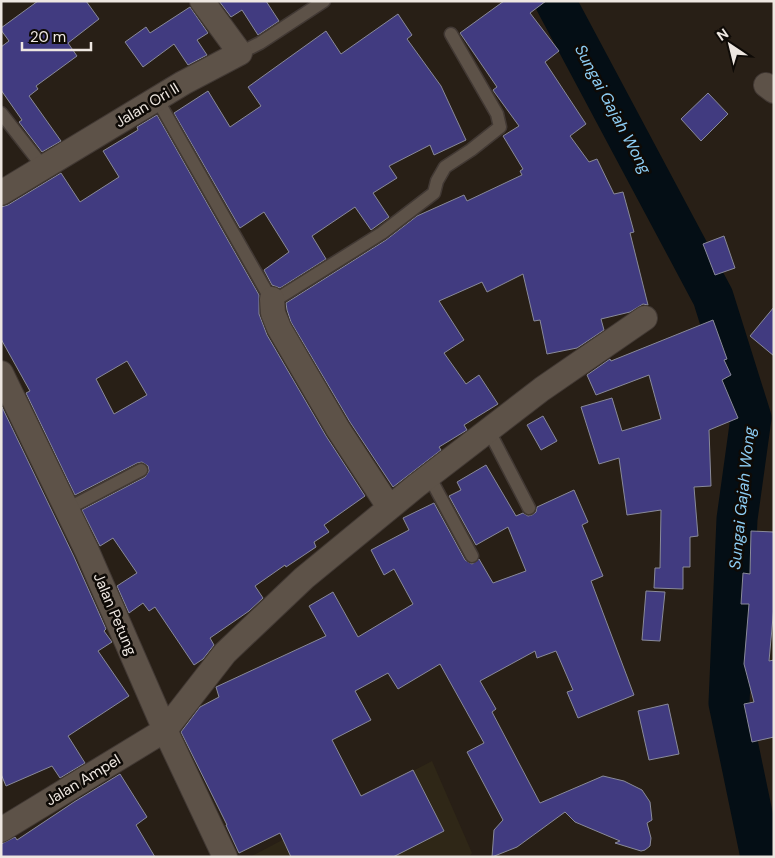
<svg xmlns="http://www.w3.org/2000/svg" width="775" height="858" viewBox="0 0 775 858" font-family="'DM Sans',sans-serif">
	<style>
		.education { fill: #2f2717 }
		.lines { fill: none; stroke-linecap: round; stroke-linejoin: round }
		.river { stroke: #040e15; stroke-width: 41 }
		.building { fill: #413b80; stroke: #898a99; fill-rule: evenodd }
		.lane-casing { stroke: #423934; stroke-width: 15 }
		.street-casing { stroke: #423934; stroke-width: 26 }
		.lane { stroke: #5d5248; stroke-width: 12 }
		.street { stroke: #5d5248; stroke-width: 24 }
		.labels { text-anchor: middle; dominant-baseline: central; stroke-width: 5; stroke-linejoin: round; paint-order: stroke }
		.street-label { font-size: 15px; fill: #eee7e1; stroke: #0e0a06 }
		.water-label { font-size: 16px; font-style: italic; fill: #8ecef5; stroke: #0e0a06 }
	</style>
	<rect width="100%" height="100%" fill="#281f16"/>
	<path class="education" d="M432,761L472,853L469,857H250Z"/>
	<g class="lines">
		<path class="river" d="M555,1L713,297L751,418L737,519L729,703L761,857"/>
	</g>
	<path class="building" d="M38,1H86L99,19L68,43L77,56L36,86L38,89L29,96L61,141L42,152L19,122L22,120L1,90V47L9,41L1,30V28Z
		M219,1H266L279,21L258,35L242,10L231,17Z
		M504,1H546L530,13L559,51L545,62L586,124L570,136L589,162L597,159L614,194L623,192L634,232L630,233L648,305L643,304L630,312L601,319L604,330L577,348L547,354L540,320L534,321L523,274L487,292L482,282L439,301L464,340L444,353L466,384L479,375L498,404L464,425L467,430L439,447L441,450L393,487L350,422L291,322L287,310L286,303L386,240L417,216L464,195L467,201L522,175L520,171L523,169L503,136L519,126L495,93L493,90L497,87L460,33Z
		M190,7L208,33L197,40L207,55L188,65L174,44L143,67L125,42L146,27L150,33Z
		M398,14L412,35L407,39L441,86L466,140L434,155L430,145L389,166L397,178L373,193L389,217L371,230L355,207L312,236L326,259L280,288L272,285L264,270L289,252L264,212L240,228L174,113L208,91L230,127L261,106L248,87L326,31L341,54Z
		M708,93L728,114L701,141L681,119Z
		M157,115L259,295V314L267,335L326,436L365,496L324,525L329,532L314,542L316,547L286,567L285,565L255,586L263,598L249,611L210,638L214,645L203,659L194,665L155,607L149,611L143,603L129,613L117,586L137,573L113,538L100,546L82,510L145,477L149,471L148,466L142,462L137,463L75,495L26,393L30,391L1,339V207L8,205L61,173L80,202L119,177L103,151L138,130L137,127ZM127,361L147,395L114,414L96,379Z
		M724,236L735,268L715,275L703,244Z
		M774,307V356L750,336Z
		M713,320L727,359L724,360L731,375L722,380L738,418L709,430L711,486L694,487L698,536L690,537V567H683V589L654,588L655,568H660L661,510L627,515L619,458L599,464L581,407L612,398L622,431L661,419L649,375L596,395L587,375L610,359L611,361Z
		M2,407L74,557L106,629L104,631L112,642L98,651L129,696L68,736L85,763L60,778L52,766L6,786L1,774Z
		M543,416L557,441L541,450L527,425Z
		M486,465L516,516L523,513L528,516L532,515L536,512L537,507L574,490L588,522L582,525L603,576L591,581L634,695L578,718L567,692L573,690L556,651L537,658L535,651L480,681L496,709L492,712L540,803L603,776L624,781L642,790L650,802L652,820L647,823L651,838L650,846L645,850L641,851L615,843L620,841L575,822L565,812L517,847L492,857L494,830L503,820L467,752L484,743L440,664L398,689L388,673L355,691L371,720L332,740L361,796L413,770L444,831L393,857H291L280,833L239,853L226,825H227L181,732L200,707L219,697L216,687L326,636L309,606L333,592L358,637L413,604L394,569L384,575L371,550L409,530L403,518L434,503L465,560L472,564L479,559L493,583L526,571L508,527L476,545L449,496L461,490L457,482Z
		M751,531L774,532V606L769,661L774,660V737L752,742L744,704L754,702L744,664L749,604H741L743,573L750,574Z
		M646,591L665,592L660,641L642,640Z
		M668,704L679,754L649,760L638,711Z
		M120,774L147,817L136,825L155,857H1V844L15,837L17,840L74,802Z"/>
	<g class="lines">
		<defs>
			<path id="lane" d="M240,53L260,43L324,1
				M157,99L269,296L272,299H277L382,233L434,193L437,181L445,167L471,150L500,127L497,114L451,34
				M1,113L44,168
				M489,431L529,508
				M429,476L472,556
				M67,509L141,470"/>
			<path id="street" d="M766,85L774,91
				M1,193L183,83L240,53L202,1
				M272,299L273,313L279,328L338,429L389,507
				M1,373L87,551L165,730L225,857
				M1,830L165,730L225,653L304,578L416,486L542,389L645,318"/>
		</defs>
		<use href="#lane" class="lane-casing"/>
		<use href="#street" class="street-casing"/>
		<use href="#lane" class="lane"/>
		<use href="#street" class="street"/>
	</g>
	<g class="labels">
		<g class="street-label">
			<text transform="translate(147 105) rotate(-31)">Jalan Ori II</text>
			<text transform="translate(115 614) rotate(67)">Jalan Petung</text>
			<text transform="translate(83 780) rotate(-31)">Jalan Ampel</text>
		</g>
		<g class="water-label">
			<text transform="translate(613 109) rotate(62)">Sungai Gajah Wong</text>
			<text transform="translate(742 498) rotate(-84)">Sungai Gajah Wong</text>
		</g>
	</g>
	<rect width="775" height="858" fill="none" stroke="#eee7e1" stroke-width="5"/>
	<g transform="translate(730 45) rotate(325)" stroke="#0e0a06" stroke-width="4" paint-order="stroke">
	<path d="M0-4L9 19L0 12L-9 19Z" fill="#eee7e1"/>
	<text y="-8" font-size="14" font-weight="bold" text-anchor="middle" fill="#eee7e1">N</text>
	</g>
	<path d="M22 42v8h69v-8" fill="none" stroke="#eee7e1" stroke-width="2.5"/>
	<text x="30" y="42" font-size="15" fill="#eee7e1" stroke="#0e0a06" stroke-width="4" paint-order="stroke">20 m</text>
</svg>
